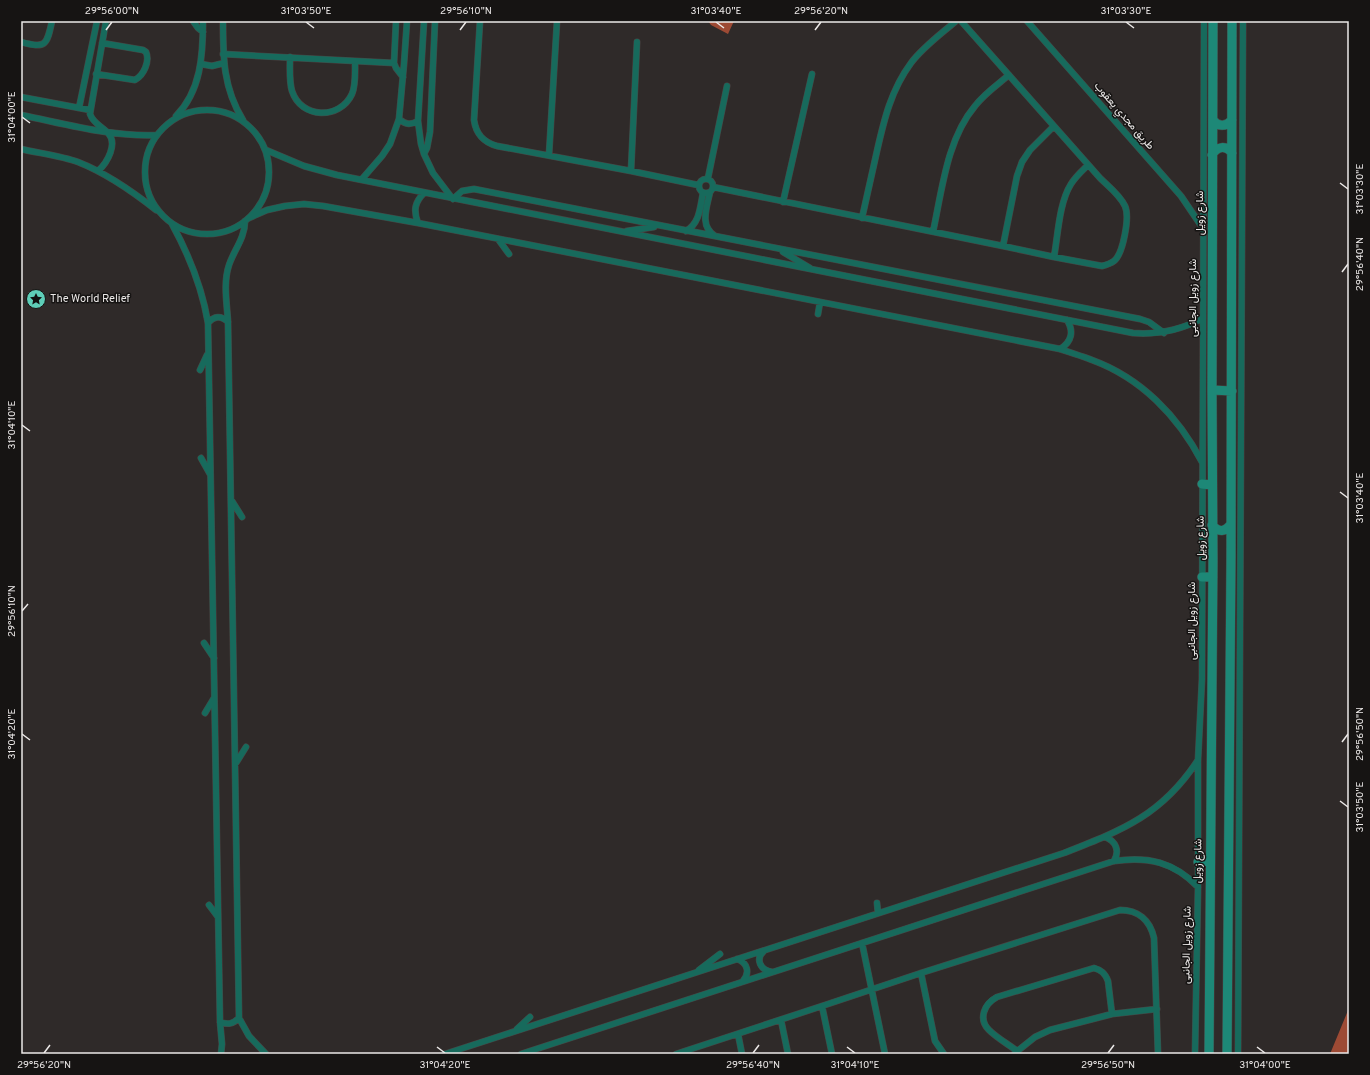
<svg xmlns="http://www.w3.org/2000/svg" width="1370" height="1075" viewBox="0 0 1370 1075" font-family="Overpass,Vazirmatn,sans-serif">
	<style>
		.water { fill: #9d4a34 }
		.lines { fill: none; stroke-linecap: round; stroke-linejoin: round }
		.minor-casing { stroke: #494544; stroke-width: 7 }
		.secondary-casing { stroke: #494544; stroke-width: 10 }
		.minor { stroke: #176a5c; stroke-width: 6 }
		.secondary { stroke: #1d8877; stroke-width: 9 }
		.ticks { fill: none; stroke: #ece9e8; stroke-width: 1.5 }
		.labels { text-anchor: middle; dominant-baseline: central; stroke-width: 3; stroke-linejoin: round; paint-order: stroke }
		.street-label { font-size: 11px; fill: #ece9e8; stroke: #161413 }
		.poi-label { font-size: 11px; fill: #ece9e8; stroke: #161413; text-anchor: start }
		.neatline { fill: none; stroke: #ece9e8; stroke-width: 1.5 }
		.ticks-label { font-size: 10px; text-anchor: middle; fill: #ece9e8 }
	</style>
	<rect width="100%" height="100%" fill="#2f2a29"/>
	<path class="water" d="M708,21H734L728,34L711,25Z
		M1349,1008V1054H1330Z"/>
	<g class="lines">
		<defs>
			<path id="minor" d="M193,21L198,28L203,32
				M223,21C223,57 223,88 243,120
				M396,21L394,63L396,68L403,77
				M424,21L418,121L421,144L424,154L433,173L452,198
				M480,21L474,120C476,134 483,142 497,146L631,171L698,185
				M1027,21L1181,196L1202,227
				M21,42C46,49 47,45 52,21
				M223,54L394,63
				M290,57C290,68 289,81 292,91C301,119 340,120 352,94C356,85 355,71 355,61
				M201,64L212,66L224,63
				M96,74L135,80C144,75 150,61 146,52L143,50L102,43
				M21,97L90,110
				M79,108L97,21
				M145 172a62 62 0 1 1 124 0a62 62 0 1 1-124 0Z
				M21,115C66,124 111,137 157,135
				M176,116C201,91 203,55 203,21
				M399,119C406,125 411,125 418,121
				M21,149C38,153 62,156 78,162C106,173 132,191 156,210
				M266,150L304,166L337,175L1133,333C1159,335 1181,330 1203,318
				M424,154L427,148L430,132L435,21
				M549,155L557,21
				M98,171C107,163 119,143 107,132C101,126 93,123 90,114L106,21
				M631,171L637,42
				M708,178L727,86
				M699 186a7 7 0 1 1 14 0a7 7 0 1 1-14 0Z
				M362,179L382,156L390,144L399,119L404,64L407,21
				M713,187L1003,246L1054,257L1102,266C1106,265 1110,264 1114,261C1123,254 1130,217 1125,206C1120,195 1108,186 1100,178L961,21
				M710,192C707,207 699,226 715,236
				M453,199L462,191L474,189L1140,319L1149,322L1164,333
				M783,202L812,74
				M249,218L267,210L285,206L304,204L323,206L418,223L1060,349C1071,353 1082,356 1092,360C1141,378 1178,416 1202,462
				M862,218C867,195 872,173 877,151C884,120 891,90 911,63C923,47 941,34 956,21
				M245,221C245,238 234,250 229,265C223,283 227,304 228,322L239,1018L249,1036L266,1054
				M418,223C413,210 415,202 424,193
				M172,224C189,255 202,287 208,323L220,1022L222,1044L221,1054
				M627,231L654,227
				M686,231C700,223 700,207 703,193
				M933,232C942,190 947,139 975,106C984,94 997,85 1009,75
				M498,239L509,254
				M1003,246L1017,176L1022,162L1030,150L1054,126
				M783,252L810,268
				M1054,257C1058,235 1059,203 1071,184C1076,176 1082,171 1088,165
				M818,314L820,302
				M208,323C214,316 221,315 228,322
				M1060,349C1072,342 1074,331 1067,320
				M200,370L207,355
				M201,458L210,474
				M232,501L242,517
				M204,643L214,658
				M205,713L214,698
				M236,763L246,747
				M1105,837C1116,841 1120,851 1114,861
				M877,903L878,913
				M209,905L218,917
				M862,943L885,1054
				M764,951C755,959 760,970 772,972
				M737,959C748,963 750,973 743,981
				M699,970L720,954
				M921,973L935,1041L944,1054
				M822,1006L832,1054
				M781,1020L788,1054
				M220,1022C228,1025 233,1024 239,1018
				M517,1029L530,1017
				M738,1034L742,1054
				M1017,1051C1008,1044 997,1038 989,1030C978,1019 984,1004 997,997L1094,968C1101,970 1105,973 1108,981L1112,1014
				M1015,1053L1035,1037L1050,1030L1112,1014L1157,1009
				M445,1054L1064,853C1123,830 1162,815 1198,760
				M521,1054L1114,861C1148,856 1174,862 1198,887
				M676,1054L822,1006L921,973L1120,910C1138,910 1150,920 1154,938L1158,1054
				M1195,1054L1198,887V760L1202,679L1204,21
				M1238,1054L1243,21"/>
			<path id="secondary" d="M1213,120C1218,127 1226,127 1232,120
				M1212,155C1217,146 1226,145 1232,153
				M1212,390L1232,391
				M1202,484L1212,485
				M1212,525C1219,533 1225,532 1231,524
				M1202,577H1213
				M1198,862L1210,861
				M1209,1054L1213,561L1212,390L1213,21
				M1227,1054L1231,558L1232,21"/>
		</defs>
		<use href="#minor" class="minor-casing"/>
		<use href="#secondary" class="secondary-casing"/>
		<use href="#minor" class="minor"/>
		<use href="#secondary" class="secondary"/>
	</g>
	<path class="ticks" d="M306,22L314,28M716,22L724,28M1126,22L1134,28M106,30L112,22M460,30L466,22M815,30L821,22M22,117L30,123M1340,183L1348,189M1342,272L1348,264M22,425L30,431M1340,492L1348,498M22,611L28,604M22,734L30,740M1342,742L1348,734M1340,801L1348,807M437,1047L445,1053M847,1047L855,1053M1257,1047L1265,1053M44,1053L50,1045M753,1053L759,1045M1108,1053L1114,1045"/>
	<defs>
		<symbol id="sight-disc" viewBox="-11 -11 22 22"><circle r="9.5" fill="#5eceb8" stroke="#161413"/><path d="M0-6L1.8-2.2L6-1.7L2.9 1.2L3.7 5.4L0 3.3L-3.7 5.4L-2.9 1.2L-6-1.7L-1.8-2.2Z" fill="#111"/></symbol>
	</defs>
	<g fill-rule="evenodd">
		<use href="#sight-disc" x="25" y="288" width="22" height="22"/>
	</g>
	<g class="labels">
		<g class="street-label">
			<text transform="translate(1124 116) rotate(49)">طريق مجدي يعقوب</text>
			<text transform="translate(1200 213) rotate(-90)">شارع زويل</text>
			<text transform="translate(1193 298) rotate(-90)">شارع زويل الجانبى</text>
			<text transform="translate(1201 538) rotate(-91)">شارع زويل</text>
			<text transform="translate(1192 621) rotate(-90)">شارع زويل الجانبى</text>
			<text transform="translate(1198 861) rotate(-89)">شارع زويل</text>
			<text transform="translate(1187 945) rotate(-89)">شارع زويل الجانبى</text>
		</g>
		<g class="poi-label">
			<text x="50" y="299">The World Relief</text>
		</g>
	</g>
	<rect width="1370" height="1075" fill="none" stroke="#161413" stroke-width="44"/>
	<rect x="22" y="22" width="1326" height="1031" class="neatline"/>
	<g class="ticks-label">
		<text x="112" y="14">29°56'00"N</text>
		<text x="306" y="14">31°03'50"E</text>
		<text x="466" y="14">29°56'10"N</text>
		<text x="716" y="14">31°03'40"E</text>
		<text x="821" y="14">29°56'20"N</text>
		<text x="1126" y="14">31°03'30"E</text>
		<text transform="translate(11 117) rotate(-90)" y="4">31°04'00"E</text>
		<text transform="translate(1359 189) rotate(-90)" y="4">31°03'30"E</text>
		<text transform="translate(1359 264) rotate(-90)" y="4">29°56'40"N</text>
		<text transform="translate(11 425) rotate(-90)" y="4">31°04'10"E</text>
		<text transform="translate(1359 498) rotate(-90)" y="4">31°03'40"E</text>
		<text transform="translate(11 611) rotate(-90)" y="4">29°56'10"N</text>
		<text transform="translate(11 734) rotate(-90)" y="4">31°04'20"E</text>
		<text transform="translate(1359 734) rotate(-90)" y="4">29°56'50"N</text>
		<text transform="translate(1359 807) rotate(-90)" y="4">31°03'50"E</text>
		<text x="44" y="1068">29°56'20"N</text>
		<text x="445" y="1068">31°04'20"E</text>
		<text x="753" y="1068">29°56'40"N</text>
		<text x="855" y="1068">31°04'10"E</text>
		<text x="1108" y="1068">29°56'50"N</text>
		<text x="1265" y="1068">31°04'00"E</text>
	</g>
</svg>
